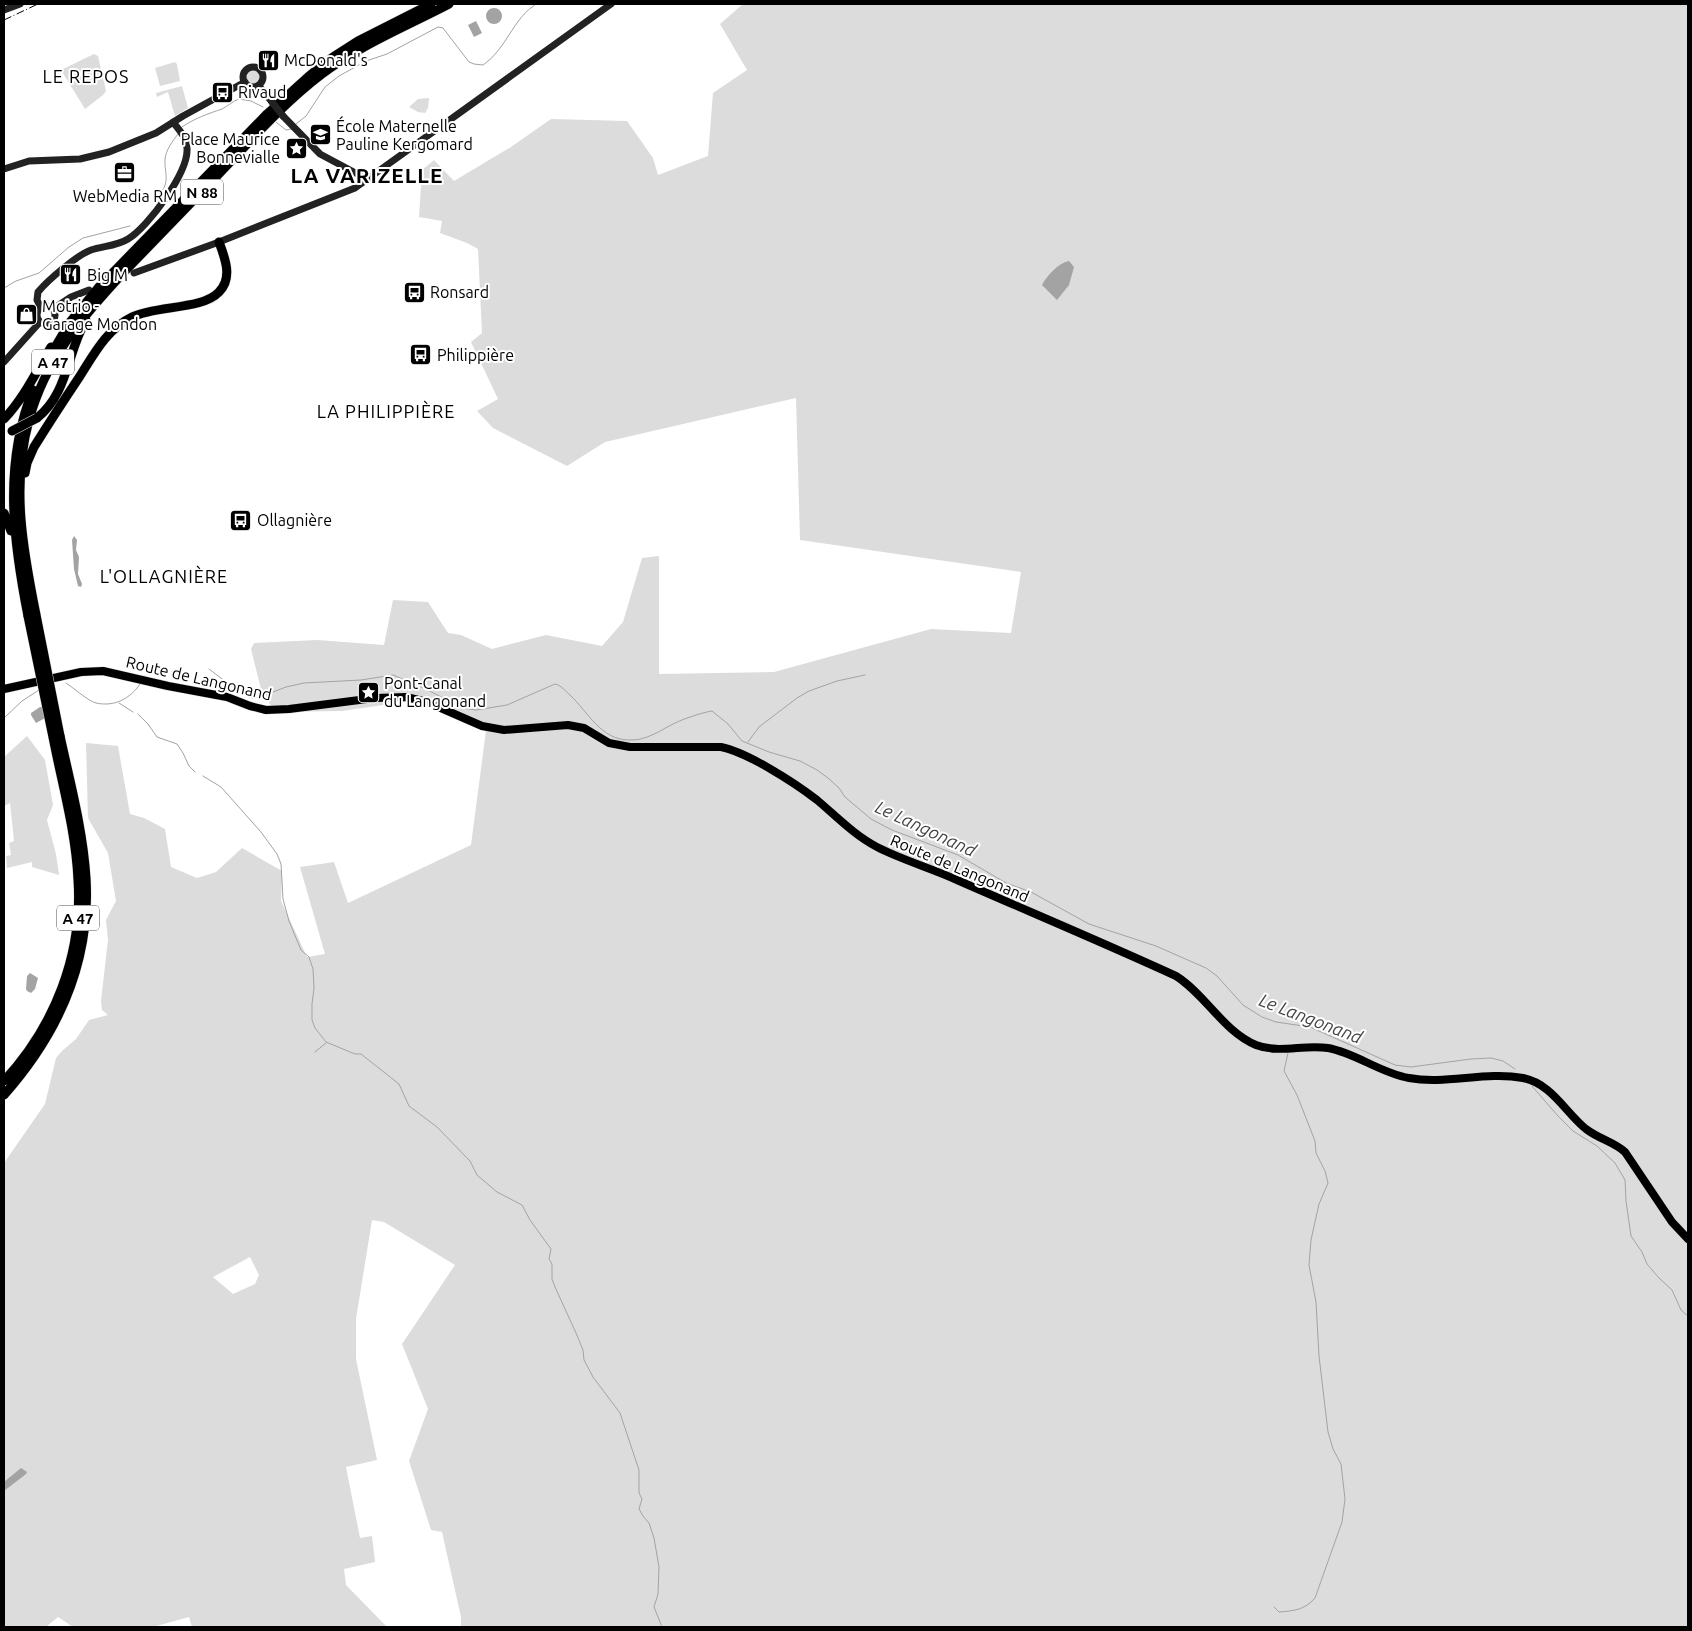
<svg xmlns="http://www.w3.org/2000/svg" width="1692" height="1631" viewBox="0 0 1692 1631" font-family="Ubuntu,sans-serif">
	<style>
		.green { fill: #dcdcdc; fill-rule: evenodd }
		.water { fill: #a3a3a3 }
		.lines { fill: none; stroke-linecap: round; stroke-linejoin: round }
		.stream { stroke: #a3a3a3; stroke-width: 1 }
		.primary-casing { stroke: #dbdbdb; stroke-width: 9 }
		.highway-casing { stroke: #dbdbdb; stroke-width: 10 }
		.secondary { stroke: #222; stroke-width: 7 }
		.primary { stroke: #000; stroke-width: 8 }
		.highway { stroke: #000; stroke-width: 9 }
		.rail { stroke: #000; stroke-width: 1; stroke-dasharray: 8 2.5 1 2.5; stroke-linecap: butt }
		.highway-bridge-casing { stroke: #dbdbdb; stroke-width: 10; stroke-linecap: butt }
		.secondary-bridge { stroke: #222; stroke-width: 7 }
		.highway-bridge { stroke: #000; stroke-width: 9 }
		.labels { text-anchor: middle; dominant-baseline: central; stroke-width: 4; stroke-linejoin: round; paint-order: stroke }
		.shield { fill: #fff; stroke: #4c4c4c; stroke-width: 1 }
		.shield-label { font-size: 15px; font-weight: bold; fill: #000 }
		.poi-label { font-size: 16px; fill: #000; stroke: #fff; text-anchor: start }
		.street-label { font-size: 16px; fill: #000; stroke: #fff }
		.neighbourhood-label { font-size: 18px; letter-spacing: 1px; fill: #000; stroke: #fff }
		.water-label { font-size: 18px; font-style: italic; fill: #444; stroke: #fff }
		.district-label { font-size: 21px; font-weight: bold; letter-spacing: 1px; fill: #000; stroke: #fff }
	</style>
	<rect width="100%" height="100%" fill="#fff"/>
	<path class="green" d="M743,4H1688V1627H461V1617L442,1532L431,1530L409,1461L428,1409L402,1344L455,1265L384,1222L372,1220L356,1319V1359L377,1460L346,1467L360,1538L372,1536L375,1562L344,1569L346,1585L387,1627H192L189,1617L153,1627H73L58,1617L46,1627H4V1163L45,1104L56,1058L62,1051L76,1039L89,1020L108,1015L102,1010L101,1001L108,940L106,920L116,901L108,853L88,818L86,743L118,746L130,814L144,818L165,829L171,867L197,878L216,872L242,848L282,871L281,901L307,957L325,954L300,867L334,862L348,903L471,845L487,723H476L418,700L342,711L276,712L262,693L251,649L254,643L317,640L384,645L393,600L428,602L448,633L461,635L492,649L546,635L602,646L623,622L642,558L659,556V674L774,672L931,629L1011,633L1021,572L800,540L796,398L605,442L567,466L493,428L477,411L498,399L471,342L482,333L478,249L467,243L440,233L442,221L419,217L422,170L434,160L454,181L511,147L551,119L627,121L653,158L658,175L708,156L713,93L747,70L720,24ZM250,1257L259,1275L255,1284L233,1294L213,1277Z
		M94,54L98,56L106,91L103,95L85,109L61,70Z
		M175,62L177,64L180,81L160,86L155,68Z
		M246 77a7 7 0 1 1 14 0a7 7 0 1 1-14 0Z
		M182,86L188,108L175,116L168,92L157,97L156,93Z
		M429,98L428,108L425,113L418,112L409,107L418,99Z
		M27,736L45,760L53,805L47,820L56,854L59,875L32,867V862L7,868L6,856L11,855L9,843L14,841L10,803L4,806V757Z"/>
	<path class="water" d="M486 16a8 8 0 1 1 16 0a8 8 0 1 1-16 0Z
		M476,21L482,33L474,37L468,25Z
		M1069,261L1074,267L1069,285L1057,300L1042,285C1047,276 1058,263 1069,261Z
		M74,536L77,540L76,550L79,557L78,574L82,584L81,587L78,586L74,569L72,540Z
		M40,707H42L47,717L36,723L31,715V713Z
		M30,973L38,978L35,989L31,993L27,991L26,989L27,976Z
		M21,1468L27,1472L26,1474L4,1491V1482Z"/>
	<g class="lines">
		<path class="stream" d="M276,122L286,130L291,129
			M296,124L306,116L325,87L339,76L366,61L387,54L438,27L443,28L469,62L474,64L483,65C506,50 513,18 536,4
			M182,127C193,119 210,113 222,109C228,106 233,101 239,99L251,101L263,107
			M162,191C170,180 164,171 165,159C166,150 172,142 178,134
			M4,288L16,281L39,273L69,247L83,238L130,226
			M209,669L238,691L252,698L260,697L286,687L304,683L361,680L393,675L426,689L462,708L476,710L507,705L555,684C561,685 565,691 570,695C588,712 601,740 629,740C646,741 661,730 675,723C683,719 704,712 712,711L728,724L742,741L769,752L800,761L817,770L828,778L839,788L845,797L871,819L892,830L958,855L1006,883L1031,892L1089,924L1156,946L1206,968L1217,976L1243,1005L1262,1017L1276,1022L1310,1027L1395,1065L1411,1067L1471,1059L1491,1058L1503,1061L1515,1069
			M66,683C74,688 88,701 96,703C114,707 130,699 140,684
			M119,703L133,712
			M138,714L148,724L157,737L177,744L183,753L189,766L195,772
			M4,718L22,701L39,690
			M748,742L759,727L797,698L809,691L837,681L865,675
			M203,776L221,787L261,832L277,854L281,864L283,899L289,921L301,950L309,957L313,969L314,988L312,1004V1020L315,1028L326,1042L355,1054H361L399,1084L409,1106L437,1127L470,1161L477,1175L497,1192L522,1205L530,1220L551,1249L549,1259L552,1264V1279L555,1287L576,1333L583,1350L584,1360L593,1377L620,1413L639,1470V1493L642,1499L639,1509L643,1516L649,1523L654,1538L659,1567L658,1594L654,1607L662,1627
			M315,1052L326,1043
			M1532,1086L1558,1116L1573,1131L1597,1146L1615,1163L1625,1180L1626,1201L1631,1236L1642,1252L1647,1264L1659,1278L1672,1290L1681,1310L1688,1316
			M1274,1607L1279,1612C1293,1611 1305,1610 1315,1598L1342,1522L1345,1499L1341,1464L1333,1449L1328,1432L1319,1356L1316,1302L1309,1265L1311,1240L1319,1204L1328,1183L1325,1171L1316,1153L1315,1141L1297,1095L1284,1071L1288,1053"/>
		<defs>
			<path id="primary" d="M4,689L81,672L103,671L168,686L227,697L250,706L266,710L289,709L375,698L406,697L427,702L482,726L504,730L568,725L584,728L609,743L630,747H721C747,752 795,783 817,800C836,816 854,835 877,847C902,860 931,868 957,880C1030,912 1104,943 1176,976C1206,995 1223,1031 1256,1045C1279,1054 1304,1044 1328,1048C1356,1053 1380,1073 1409,1078C1446,1085 1485,1071 1523,1078C1552,1084 1565,1112 1586,1129C1599,1139 1614,1142 1625,1152L1672,1222L1688,1239"/>
			<path id="highway" d="M51,354L70,322L98,288L267,114L309,76L333,57L358,41L431,4
				M37,418C68,394 67,352 86,320
				M4,419C24,398 36,372 51,347
				M25,473L27,463L34,447C49,423 64,400 80,376C94,354 107,329 132,317C157,305 202,310 219,292C233,278 225,258 219,242
				M4,513L11,531
				M36,615C23,550 11,486 29,420C46,358 83,316 126,270C154,241 182,212 210,183C246,146 281,105 322,74C360,45 407,26 449,4
				M28,616C13,540 3,464 33,390
				M4,1081C55,1026 83,954 78,880C76,832 62,784 53,737
				M4,1095C58,1034 91,961 86,878C83,830 70,782 60,736"/>
		</defs>
		<use href="#primary" class="primary-casing"/>
		<use href="#highway" class="highway-casing"/>
		<path class="secondary" d="M4,10L20,4
			M243 77a10 10 0 1 1 20 0a10 10 0 1 1-20 0Z
			M259,86L272,102
			M283,116L320,154L363,177L367,181
			M4,169L29,161L80,159L109,152L156,133L183,116L245,82
			M134,273L219,242L355,188L611,4
			M37 315a9 9 0 1 1 18 0a9 9 0 1 1-18 0Z
			M41,308L37,300L38,292C48,280 77,255 91,250C103,246 117,246 128,239C148,227 189,172 187,148C186,137 180,131 173,122
			M53,309L71,297L89,290
			M4,362L40,322"/>
		<use href="#primary" class="primary"/>
		<use href="#highway" class="highway"/>
		<path class="rail" d="M4,20L38,4"/>
		<defs>
			<path id="highway-bridge" d="M12,431L37,418
				M36,615L60,736
				M28,616L53,737"/>
		</defs>
		<use href="#highway-bridge" class="highway-bridge-casing"/>
		<path class="secondary-bridge" d="M272,102L283,116"/>
		<use href="#highway-bridge" class="highway-bridge"/>
	</g>
	<defs>
		<symbol id="restaurant-square" viewBox="-11 -11 22 22"><rect x="-9" y="-9" width="18" height="18" rx="4" fill="#000" stroke="#fff"/><path d="M-5-6h1v4h1v-4h1v4h1v-4h1v5L-1.5 .5V6h-2V.5L-5-1ZM5-6V6H3V1.5H1.5Q1.5-4 5-6Z" fill="#fff"/></symbol>
		<symbol id="bus-square" viewBox="-11 -11 22 22"><rect x="-9" y="-9" width="18" height="18" rx="4" fill="#000" stroke="#fff"/><path d="M-5-6H5V4H4V6H2V4H-2V6H-4V4H-5ZM-3.5-4V0h7V-4ZM-3.5 1.2v1.5H-2V1.2ZM2 1.2v1.5H3.5V1.2Z" fill="#fff"/></symbol>
		<symbol id="school-square" viewBox="-11 -11 22 22"><rect x="-9" y="-9" width="18" height="18" rx="4" fill="#000" stroke="#fff"/><path d="M0-5L7-2L0 1L-7-2ZM-4 1L0 2.5L4 1V4Q0 6-4 4Z" fill="#fff"/></symbol>
		<symbol id="sight-square" viewBox="-11 -11 22 22"><rect x="-9" y="-9" width="18" height="18" rx="4" fill="#000" stroke="#fff"/><path d="M0-6L1.8-2.2L6-1.7L2.9 1.2L3.7 5.4L0 3.3L-3.7 5.4L-2.9 1.2L-6-1.7L-1.8-2.2Z" fill="#fff"/></symbol>
		<symbol id="office-square" viewBox="-11 -11 22 22"><rect x="-9" y="-9" width="18" height="18" rx="4" fill="#000" stroke="#fff"/><path d="M-6-3h4V-5.5h4V-3h4V5H-6ZM-1-4.5V-3h2v-1.5ZM-6 0V1H6V0Z" fill="#fff"/></symbol>
		<symbol id="shop-square" viewBox="-11 -11 22 22"><rect x="-9" y="-9" width="18" height="18" rx="4" fill="#000" stroke="#fff"/><path d="M-5-2.5h2.3a2.7 3.5 0 0 1 5.4 0H5L5.5 6h-11ZM-1.5-2.5h3a1.5 2.3 0 0 0-3 0Z" fill="#fff"/></symbol>
	</defs>
	<g fill-rule="evenodd">
		<use href="#restaurant-square" x="256" y="48" width="25" height="25"/>
		<use href="#bus-square" x="210" y="80" width="25" height="25"/>
		<use href="#school-square" x="308" y="122" width="25" height="25"/>
		<use href="#sight-square" x="284" y="136" width="25" height="25"/>
		<use href="#office-square" x="112" y="160" width="25" height="25"/>
		<use href="#restaurant-square" x="58" y="262" width="25" height="25"/>
		<use href="#bus-square" x="402" y="280" width="25" height="25"/>
		<use href="#shop-square" x="14" y="302" width="25" height="25"/>
		<use href="#bus-square" x="408" y="342" width="25" height="25"/>
		<use href="#bus-square" x="228" y="508" width="25" height="25"/>
		<use href="#sight-square" x="356" y="680" width="25" height="25"/>
	</g>
	<g class="labels">
		<g class="shield">
			<rect x="181" y="179.5" width="42" height="25" rx="4"/>
			<rect x="32" y="349.5" width="42" height="25" rx="4"/>
			<rect x="57" y="905.5" width="42" height="25" rx="4"/>
		</g>
		<g class="shield-label">
			<text x="202" y="192">N 88</text>
			<text x="53" y="362">A 47</text>
			<text x="78" y="918">A 47</text>
		</g>
		<g class="poi-label">
			<text x="284" y="60">McDonald's</text>
			<text x="238" y="92">Rivaud</text>
			<text x="336" y="126">École Maternelle<tspan x="336" dy="18">Pauline Kergomard</tspan></text>
			<text x="280" y="139" text-anchor="end">Place Maurice<tspan x="280" dy="18">Bonnevialle</tspan></text>
			<text x="125" y="196" text-anchor="middle">WebMedia RM</text>
			<text x="87" y="275">Big M</text>
			<text x="430" y="292">Ronsard</text>
			<text x="42" y="306">Motrio -<tspan x="42" dy="18">Garage Mondon</tspan></text>
			<text x="437" y="355">Philippière</text>
			<text x="257" y="520">Ollagnière</text>
			<text x="384" y="683">Pont-Canal<tspan x="384" dy="18">du Langonand</tspan></text>
		</g>
		<g class="street-label">
			<text transform="translate(199 678) rotate(13)">Route de Langonand</text>
			<text transform="translate(960 868) rotate(23)">Route de Langonand</text>
		</g>
		<g class="neighbourhood-label">
			<text x="86" y="76">LE REPOS</text>
			<text x="386" y="411">LA PHILIPPIÈRE</text>
			<text x="164" y="576">L'OLLAGNIÈRE</text>
		</g>
		<g class="water-label">
			<text transform="translate(926 828) rotate(25)">Le Langonand</text>
			<text transform="translate(1311 1018) rotate(21)">Le Langonand</text>
		</g>
		<g class="district-label">
			<text x="367" y="175">LA VARIZELLE</text>
		</g>
	</g>
	<rect width="1692" height="1631" fill="none" stroke="#000000" stroke-width="10"/>
</svg>
